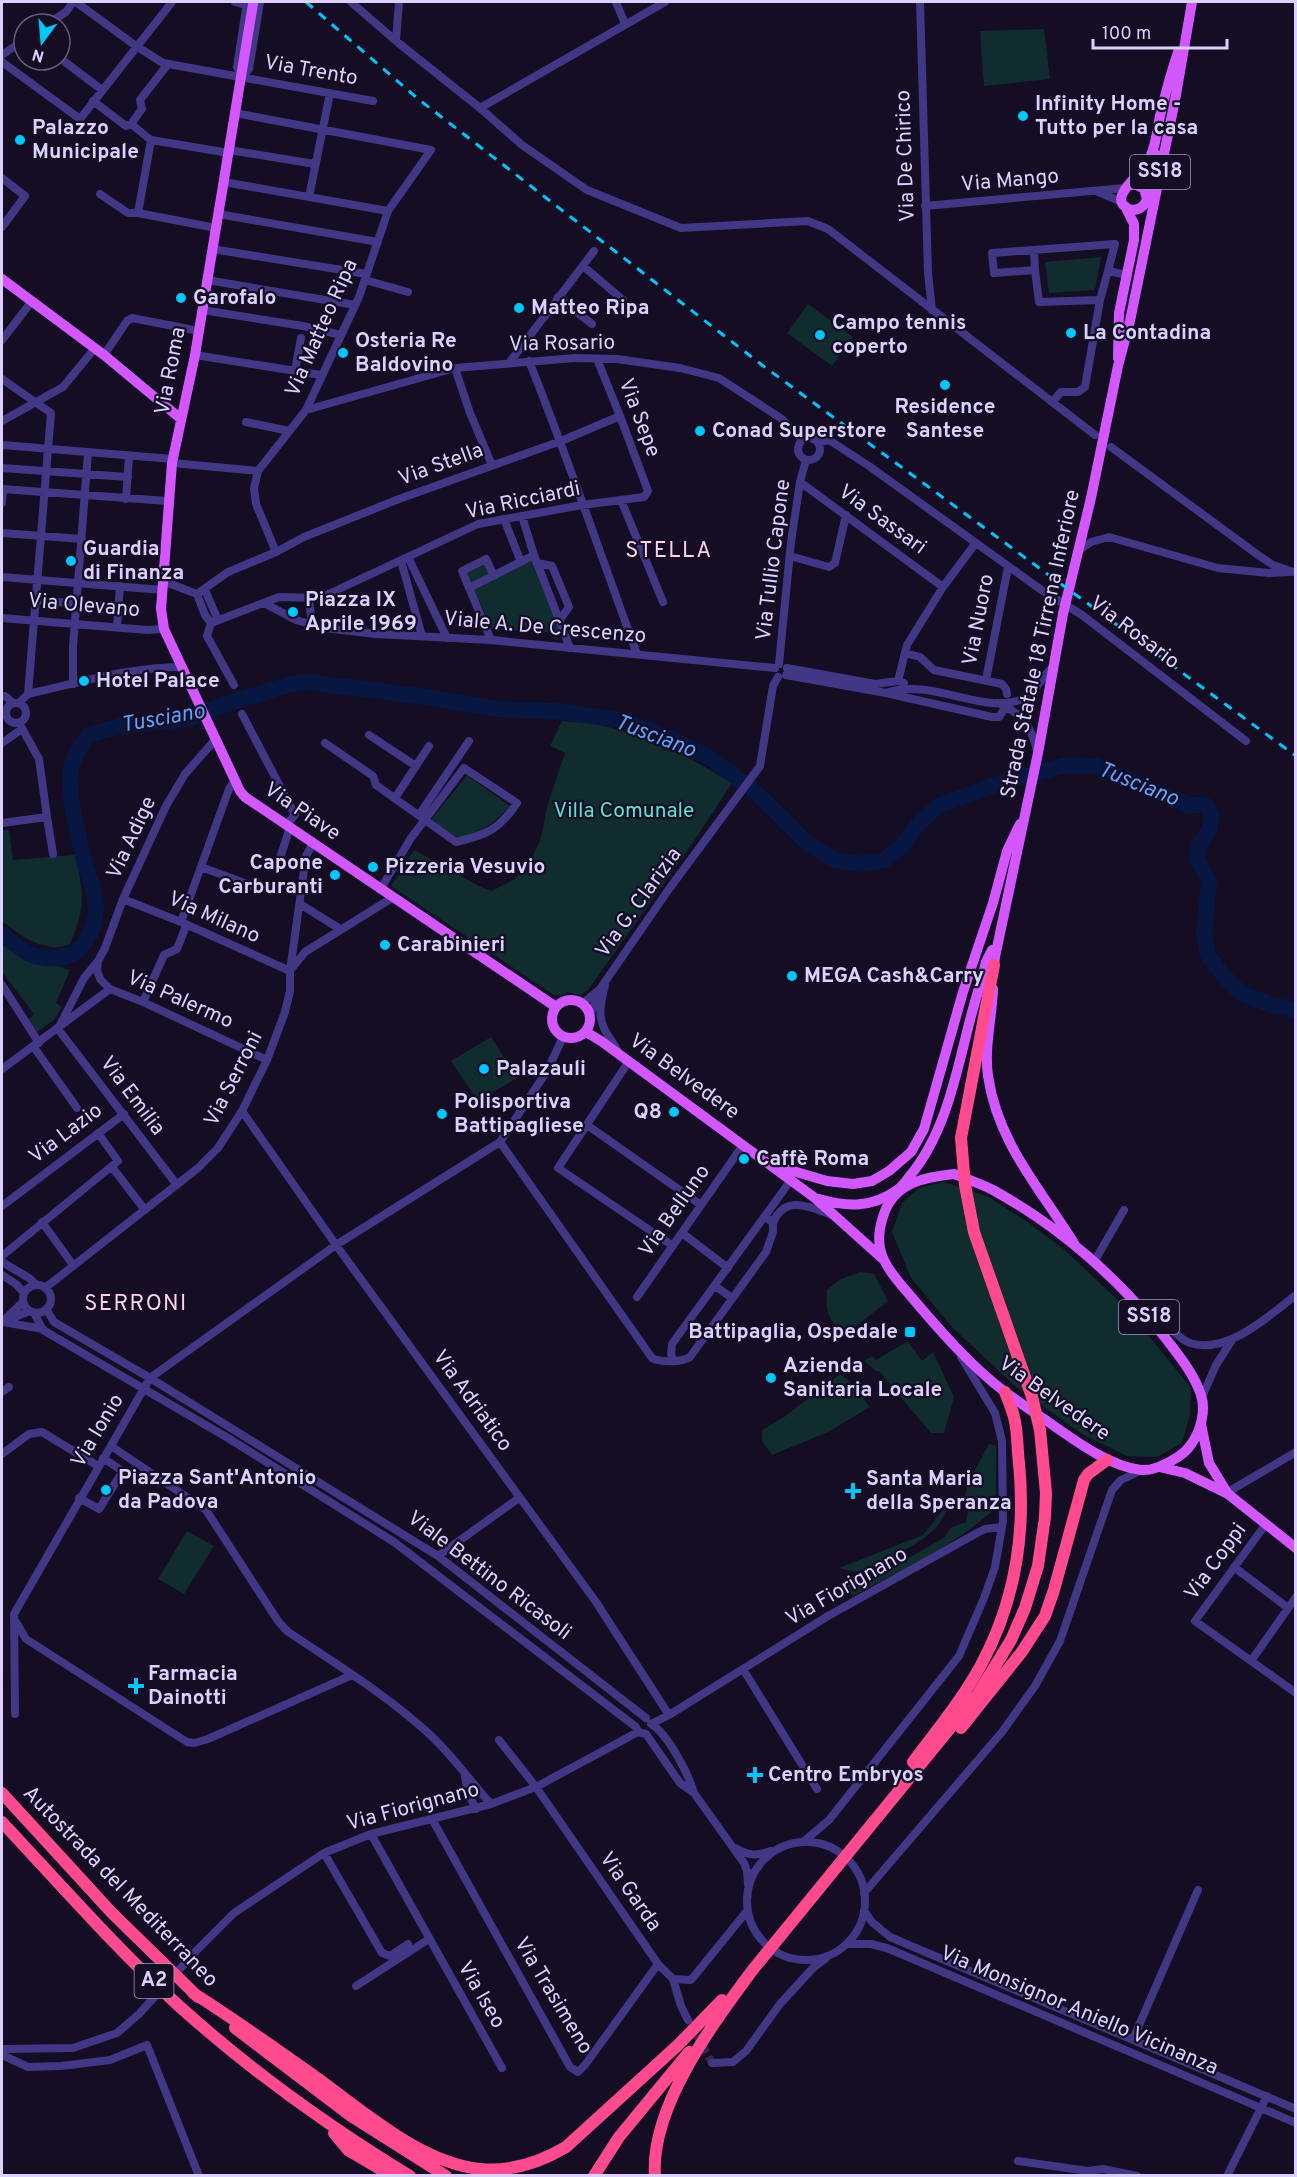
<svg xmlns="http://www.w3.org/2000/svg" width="1297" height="2177" viewBox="0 0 1297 2177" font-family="Overpass,sans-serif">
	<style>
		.green { fill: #102c2e }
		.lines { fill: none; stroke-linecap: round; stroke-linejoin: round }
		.river { stroke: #081742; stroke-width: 16 }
		.minor-tunnel { stroke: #322a45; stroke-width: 8; stroke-dasharray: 8 4; stroke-linecap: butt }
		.minor { stroke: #423785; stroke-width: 8 }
		.major { stroke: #d257ff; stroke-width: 10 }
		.highway { stroke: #ff4b8e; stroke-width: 12 }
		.rail { stroke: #00c7fb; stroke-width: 3; stroke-dasharray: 9 8; stroke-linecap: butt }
		.poi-dot { fill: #00c7fb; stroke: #140d24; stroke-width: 2 }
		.labels { text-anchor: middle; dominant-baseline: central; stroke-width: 4.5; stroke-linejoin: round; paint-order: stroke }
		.shield { fill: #140d24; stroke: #9f96bd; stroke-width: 1.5 }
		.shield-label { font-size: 20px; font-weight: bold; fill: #dbd0ff }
		.street-label { font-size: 21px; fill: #dbd0ff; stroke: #140d24 }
		.poi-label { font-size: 21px; font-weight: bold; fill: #dbd0ff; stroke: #140d24; text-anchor: start }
		.park-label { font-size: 21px; fill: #58e3cf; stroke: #140d24 }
		.neighbourhood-label { font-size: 22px; letter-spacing: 1.5px; fill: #ffd2ea; stroke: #140d24 }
		.water-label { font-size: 22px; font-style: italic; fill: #5ea3ff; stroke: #140d24 }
	</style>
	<rect width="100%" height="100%" fill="#140d24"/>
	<path class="green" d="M1044,29L1050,79L984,86L980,31Z
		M1101,257L1095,290L1049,293L1045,262Z
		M808,304L853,337L832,366L787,333Z
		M530,554L561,633L492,629L464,567L487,556L494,571Z
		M562,721C574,722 587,722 599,725C647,735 691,758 732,783L694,841L588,990L580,995L567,992L564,995H554L391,886L414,850L481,887L492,891L513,880L528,867L541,838L548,803L565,753L550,746Z
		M467,775L510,806C492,825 483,831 458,838L431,820Z
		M2,830H9L13,860L75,855C84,893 86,908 70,944C46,954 20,936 2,921Z
		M2,945L26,957L70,970L56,1003L62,1007L54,1020L37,1032L28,1020L34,1014L2,972Z
		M491,1037L517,1078L478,1101L451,1061Z
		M944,1182L987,1196L1029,1223L1065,1250L1128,1310L1191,1388L1190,1415L1182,1443L1157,1457L1127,1456L1082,1434L1016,1387L953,1328L911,1278L892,1232L902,1203L919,1188Z
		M860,1272L874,1274L888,1301L851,1330L856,1337L849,1340C832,1323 824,1315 827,1290L839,1280Z
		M908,1341L922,1361L933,1352L954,1397L944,1433H931L879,1371H876L864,1361L872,1356L876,1360Z
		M840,1374L847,1379L870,1407L828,1432L772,1455L762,1441V1430L784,1417Z
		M989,1444L996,1446V1507C958,1545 900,1570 853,1596L841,1582L857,1583L874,1578L945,1537L950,1528L966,1522L968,1512L963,1504L968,1483Z
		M947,1505C942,1539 892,1555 864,1570L854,1572L839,1568L923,1535Z
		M187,1531L214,1546L184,1594L158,1579Z"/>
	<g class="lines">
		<path class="river" d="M2,934C22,951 34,962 63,957C86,953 97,925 96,903C95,892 89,878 86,867C79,840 71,810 70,781C69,763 79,749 88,735L121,726L188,719L223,705L288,685L306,682L418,696L496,709L555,711L621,720L667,737L712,759L761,797L808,844L835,860L864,864L885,860L902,846L920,822L938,806L1003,782L1066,765L1096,766L1188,805H1205L1212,816L1209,830L1199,845L1197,859L1209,881L1204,935L1208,955L1222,974L1242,994L1273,1005L1296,1010"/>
		<path class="minor-tunnel" d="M691,2025L712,2063"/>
		<path class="minor" d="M76,2L136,46L163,63L373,101
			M235,2L246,5
			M351,2L396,41L480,108L522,145L587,190L681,228L808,221L828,229L1095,435
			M616,2L625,24
			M920,2L928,273L932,310
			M47,24L66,12L73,2
			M396,41L399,2
			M2,55L24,40
			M2,62L80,119L172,2
			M65,62L102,90
			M168,64L140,100L142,109L131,124L151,140L229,153
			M242,76L237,67L247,2
			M242,77L249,69L260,2
			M93,101L126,126L131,124
			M480,108L665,2
			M235,113L431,150L388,211L359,297L306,410L258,471L254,488L256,504L276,552
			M229,150L315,164
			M2,178L25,196L2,227
			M224,182L388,211
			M1098,192L1122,202
			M100,194L128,213H138L216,228
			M309,197L330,93
			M925,206L1125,188
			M138,213L151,140
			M218,214L378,242
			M212,249L367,274
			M1034,250L1035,270
			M583,266L623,300
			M207,280L355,305
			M365,280L408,292
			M558,297L592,324
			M1100,300L1039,302L1035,270L994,273L992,253L1115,244L1108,271
			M202,310L303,326L341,335
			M2,340L32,301
			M104,355L127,321L132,318L199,331
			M195,355L321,375
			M529,361C568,458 601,556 637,654
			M509,363L594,251
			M455,368L470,413L492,465
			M295,371L301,338
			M2,379L51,413L28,694
			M1052,402L1061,392H1078L1085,387L1100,300L1108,271L1127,275
			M306,410L455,368L575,358L617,359L680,368L719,378L782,419L803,440
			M2,421L63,387L95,348
			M246,422L289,431
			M798 449a11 11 0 1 1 22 0a11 11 0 1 1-22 0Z
			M818,443L829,440L869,466L1040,589L1082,615L1246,741
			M2,445L173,459
			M1111,447L1258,555L1273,565L1296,573
			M172,463L258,471
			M2,468L128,477
			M800,482L943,587
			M2,489L168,501
			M126,499L129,456
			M621,500L663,602
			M2,503L3,489
			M522,516L534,555L570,648
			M504,519L521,562
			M2,533L82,539
			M1078,551L1091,542L1109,537L1218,568L1269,573L1289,572
			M790,556L829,567L835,563L846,515
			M408,557L447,638
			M401,561L422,636
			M537,563L552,566L569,607L559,621
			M2,577L163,590
			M163,581L197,594L205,615L211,623
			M469,588L534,555
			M205,590L218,620
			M197,594L228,572L276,552L304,537L399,499L561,441L620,416
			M309,599L312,625
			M35,600L118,607
			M264,603L296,620L324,628L376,634L491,640L775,668
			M2,618L147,630L164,629
			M211,623L279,597L320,598L478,524L582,505L644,497L648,491L620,416L597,359
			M211,623L207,636L234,685
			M117,627L120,586
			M491,640L462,571L486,559L494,576
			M905,653L920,657L934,670L1002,684L1006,689L1007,694
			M779,664L791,542L800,482L806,460
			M787,668L875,684L898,681L904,683
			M786,675L886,693C930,677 981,714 1020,700C1036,694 1041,677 1053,667
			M986,680L1008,567
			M898,681L907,645L943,587L975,544
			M73,684V647L88,453
			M886,693L992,717H999L1003,711
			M2,696H5L13,703
			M6 713a10 10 0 1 1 20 0a10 10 0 1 1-20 0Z
			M19,703L28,694C78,683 130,667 182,667
			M998,703C1022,713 1032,727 1037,751
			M242,714L295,815L286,825
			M19,723L39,759L47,817
			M369,735L416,766
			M2,743L22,729
			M325,743L373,776L376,785L456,842C486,835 499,830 517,803L464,768L411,838L380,890
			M395,798L429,746
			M419,815L469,741
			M2,823L47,817L53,854
			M281,855L290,827
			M201,867L261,889
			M123,899L181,922L290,971
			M300,904L340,929
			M181,922L229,789L235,780
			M98,961L97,970L100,979L110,989L143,1002L267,1060
			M292,968L305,952L392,898
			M2,985L39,1043
			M605,985C602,998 597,1015 604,1028C608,1037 615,1044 619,1054
			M143,1002L164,955L177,949L186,926
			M583,1003L600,989L669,889L760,766L773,686L778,677
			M590,1015L600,990
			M58,1029L84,978L98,961L105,948L123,899L166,806L185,774L215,740
			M58,1029L177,1185
			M33,1046L77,1108
			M629,1061L558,1168L673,1246
			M2,1069L110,989
			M242,1111L336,1245L596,1602L669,1715
			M587,1125L701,1205
			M500,1142L652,1358C661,1363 682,1362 690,1357L766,1252L773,1232V1223L765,1216
			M112,1167L145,1210
			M2,1206L124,1114
			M42,1222L73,1265
			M773,1223C785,1194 810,1207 832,1215
			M682,1233L728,1268
			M2,1256L118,1161L98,1133
			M2,1262L29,1278L37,1285
			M1094,1262L1124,1210
			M2,1275L16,1284L24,1293
			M23 1299a14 14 0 1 1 28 0a14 14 0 1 1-28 0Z
			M715,1286L732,1298
			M45,1288L198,1168L218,1148L242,1111L267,1060L285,1012L290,991V971L306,856L313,843
			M637,1297L743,1145
			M46,1309L54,1322L150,1378L438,1556L646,1718
			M34,1313L43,1330L228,1438L394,1542L636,1727L638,1732L646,1734L680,1783L694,1793
			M6,1321L29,1311
			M2,1322L23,1302
			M3,1322L43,1329
			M1154,1323C1158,1324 1164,1325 1168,1327C1176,1332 1180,1340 1190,1343C1227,1355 1269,1316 1296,1295
			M673,1360L671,1354L672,1344L791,1180
			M2,1392L9,1387
			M1202,1397L1216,1365L1232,1340
			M111,1446L206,1510L278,1621L287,1631C334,1663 384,1693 426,1731C451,1753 469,1780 491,1804
			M2,1454L29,1434L42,1432L98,1466
			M1228,1494L1233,1489L1296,1452
			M79,1498L99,1509L121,1474V1470L103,1458
			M1266,1524L1195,1621L1296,1693
			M438,1556L519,1498
			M1234,1567L1288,1608
			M16,1622L26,1639L187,1742L194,1743L208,1739L352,1675
			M1251,1661L1296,1597
			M743,1669L817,1789
			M15,1714L14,1614L150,1378L336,1245L500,1142L547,1071L563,1037
			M651,1724L669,1715L828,1616L977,1533L985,1529L1002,1527
			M651,1724C668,1734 688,1773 694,1793L744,1863L747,1871L748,1884
			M499,1740L536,1787L658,1964L673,1979L681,2006L688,2020
			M465,1776L468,1793L476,1809
			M432,1819L570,2067L578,2072L585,2065L658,1964
			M371,1834L502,2068
			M803,1842L829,1820L959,1656L984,1598L995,1567L1003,1521L1002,1441L995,1413L961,1357
			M747 1901a59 59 0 1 1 118 0a59 59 0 1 1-118 0Z
			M735,1848C748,1856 758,1856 771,1851
			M324,1853L382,1953L390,1956L408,1944
			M864,1893L1002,1732L1035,1686L1060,1641L1112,1490L1121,1480L1142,1470
			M864,1911L872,1922L890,1937L1296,2109
			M846,1944H871L887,1948L1296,2123
			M673,1979L691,1980L747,1911
			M356,1986L429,1939
			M1133,2039L1198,1890
			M2,2049L73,2048L117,2033L139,2014L197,1950L234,1913L324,1853L371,1834L491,1804L536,1787L638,1732
			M2,2055L28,2067L61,2066L110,2060L147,2045L199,2176
			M712,2063L733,2062L746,2051L780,2004L813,1968L826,1958
			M1018,2161L1088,2171L1103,2169L1137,2176
			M1227,2176L1267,2096"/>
		<path class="major" d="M253,4L195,355L172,463L161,609L164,629L240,791L245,797L556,1007
			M1128,186L1135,184L1144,189L1147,199C1144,207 1138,212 1129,209C1106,199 1140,175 1146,165C1155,151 1157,132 1160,116C1165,95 1171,73 1178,52
			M1146,192L1157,155
			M2,279L104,355L181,419
			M1118,358L1119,313L1134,240V224L1125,206
			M993,974L995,957L1038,753L1063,614L1091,498L1118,366L1130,321L1176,95L1192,2
			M993,989C992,1018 984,1047 988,1076C998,1144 1041,1189 1075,1245
			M552 1019a19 19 0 1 1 38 0a19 19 0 1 1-38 0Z
			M586,1032L601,1041L815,1198L883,1259
			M769,1164L827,1181L853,1184L872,1181L889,1171L911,1152L924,1129L963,992L993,903L1007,851L1020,824
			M954,1174C967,1179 981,1184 993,1190C1060,1227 1121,1280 1167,1340C1180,1357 1194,1374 1201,1395C1206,1410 1201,1430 1192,1443C1187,1451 1179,1457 1171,1461C1162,1466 1151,1471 1141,1470C1108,1466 1073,1439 1047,1421C1033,1412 1019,1402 1005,1392C971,1366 942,1333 914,1300C904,1288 891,1275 884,1260C876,1243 879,1227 885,1211C897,1182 926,1177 954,1174Z
			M819,1199C847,1207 872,1208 897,1190C902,1187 906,1181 909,1177C946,1133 956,1074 970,1020C975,1001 981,982 986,962L992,950
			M1201,1424L1209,1463L1228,1494
			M1159,1467L1185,1473L1228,1494L1296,1548"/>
		<path class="highway" d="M961,1728L1021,1653L1045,1616L1054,1590L1084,1480L1088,1474L1107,1460
			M913,1762C936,1731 962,1700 981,1665C1015,1602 1026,1534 1019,1463C1017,1448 1018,1432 1014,1417C1012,1409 1008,1400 1005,1392
			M2,1793L112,1913L198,1997
			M2,1822C60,1884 116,1948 179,2006C250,2070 328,2126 410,2176
			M193,1993C236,2020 276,2049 317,2078C364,2112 421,2163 480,2169C511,2172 539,2163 566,2147L677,2046L722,2000
			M235,2028L351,2116L446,2176
			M334,2133L348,2150L392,2176
			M594,2176L619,2137L689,2052
			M655,2176C650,2108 712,2025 751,1972L978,1694L1011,1640L1025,1608L1038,1566L1045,1517L1046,1493L1040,1430L1032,1397L974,1232L965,1185L961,1138L994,965"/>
		<path class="rail" d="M306,2L417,98L762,365L1296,756"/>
	</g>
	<g class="poi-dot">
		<circle cx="1023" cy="116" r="6"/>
		<circle cx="20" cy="140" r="6"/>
		<circle cx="181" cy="298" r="6"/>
		<circle cx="519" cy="308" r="6"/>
		<circle cx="1071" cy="333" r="6"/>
		<circle cx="820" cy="335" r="6"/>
		<circle cx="343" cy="353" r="6"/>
		<circle cx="945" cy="385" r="6"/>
		<circle cx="700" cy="431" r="6"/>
		<circle cx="71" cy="561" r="6"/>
		<circle cx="293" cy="612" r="6"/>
		<circle cx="84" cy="681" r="6"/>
		<circle cx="373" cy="867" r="6"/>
		<circle cx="335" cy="875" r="6"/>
		<circle cx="385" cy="945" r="6"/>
		<circle cx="792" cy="976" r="6"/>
		<circle cx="484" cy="1069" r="6"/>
		<circle cx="674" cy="1112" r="6"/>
		<circle cx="442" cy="1114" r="6"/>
		<circle cx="744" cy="1159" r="6"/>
		<rect x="904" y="1326" width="12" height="12" rx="3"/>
		<circle cx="771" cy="1378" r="6"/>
		<circle cx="106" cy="1490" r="6"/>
		<path d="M850 1482h6v6h6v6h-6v6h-6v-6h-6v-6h6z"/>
		<path d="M133 1677h6v6h6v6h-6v6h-6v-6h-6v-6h6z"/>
		<path d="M752 1766h6v6h6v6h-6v6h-6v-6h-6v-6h6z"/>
	</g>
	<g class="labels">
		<g class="shield">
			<rect x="1130" y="155" width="60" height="34" rx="4.5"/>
			<rect x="1119" y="1300" width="60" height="34" rx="4.5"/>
			<rect x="134.5" y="1964" width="39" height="34" rx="4.5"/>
		</g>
		<g class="shield-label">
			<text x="1160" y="172">SS18</text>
			<text x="1149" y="1317">SS18</text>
			<text x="154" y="1981">A2</text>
		</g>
		<g class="street-label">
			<text transform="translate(311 71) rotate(10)">Via Trento</text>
			<text transform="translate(906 156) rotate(-92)">Via De Chirico</text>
			<text transform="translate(1010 181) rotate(-5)">Via Mango</text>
			<text transform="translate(322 328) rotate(-66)">Via Matteo Ripa</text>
			<text transform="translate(562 344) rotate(-1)">Via Rosario</text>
			<text transform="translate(171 371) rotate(-79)">Via Roma</text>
			<text transform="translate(639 418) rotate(69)">Via Sepe</text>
			<text transform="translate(441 465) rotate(-20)">Via Stella</text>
			<text transform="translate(523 501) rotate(-12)">Via Ricciardi</text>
			<text transform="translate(882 520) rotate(36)">Via Sassari</text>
			<text transform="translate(774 560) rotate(-83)">Via Tullio Capone</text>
			<text transform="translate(84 606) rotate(5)">Via Olevano</text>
			<text transform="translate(979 620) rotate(-79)">Via Nuoro</text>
			<text transform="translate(545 628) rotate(5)">Viale A. De Crescenzo</text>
			<text transform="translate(1134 633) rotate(37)">Via Rosario</text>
			<text transform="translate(1041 644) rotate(-78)">Strada Statale 18 Tirrena Inferiore</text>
			<text transform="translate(302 812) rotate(34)">Via Piave</text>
			<text transform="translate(132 838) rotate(-65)">Via Adige</text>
			<text transform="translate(639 903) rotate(-54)">Via G. Clarizia</text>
			<text transform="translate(214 918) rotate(24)">Via Milano</text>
			<text transform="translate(180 1000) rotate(24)">Via Palermo</text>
			<text transform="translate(684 1077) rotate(36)">Via Belvedere</text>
			<text transform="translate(234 1079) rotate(-63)">Via Serroni</text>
			<text transform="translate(132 1096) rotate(53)">Via Emilia</text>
			<text transform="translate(66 1134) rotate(-37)">Via Lazio</text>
			<text transform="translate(675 1211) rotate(-55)">Via Belluno</text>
			<text transform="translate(1054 1399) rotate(35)">Via Belvedere</text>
			<text transform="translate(472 1401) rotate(54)">Via Adriatico</text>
			<text transform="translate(98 1431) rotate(-59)">Via Ionio</text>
			<text transform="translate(1216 1562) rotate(-54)">Via Coppi</text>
			<text transform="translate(489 1576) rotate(37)">Viale Bettino Ricasoli</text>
			<text transform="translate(847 1587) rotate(-30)">Via Fiorignano</text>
			<text transform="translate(413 1807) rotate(-15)">Via Fiorignano</text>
			<text transform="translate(120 1887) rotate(46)">Autostrada del Mediterraneo</text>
			<text transform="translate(630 1892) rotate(55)">Via Garda</text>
			<text transform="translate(481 1995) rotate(60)">Via Iseo</text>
			<text transform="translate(553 1996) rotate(59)">Via Trasimeno</text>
			<text transform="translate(1079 2011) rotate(23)">Via Monsignor Aniello Vicinanza</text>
		</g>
		<g class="poi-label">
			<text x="1035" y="104">Infinity Home -<tspan x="1035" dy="24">Tutto per la casa</tspan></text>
			<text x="32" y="128">Palazzo<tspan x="32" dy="24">Municipale</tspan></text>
			<text x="193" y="298">Garofalo</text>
			<text x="531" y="308">Matteo Ripa</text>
			<text x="832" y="323">Campo tennis<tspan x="832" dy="24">coperto</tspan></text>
			<text x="1083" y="333">La Contadina</text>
			<text x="355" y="341">Osteria Re<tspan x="355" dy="24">Baldovino</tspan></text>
			<text x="945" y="407" text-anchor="middle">Residence<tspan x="945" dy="24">Santese</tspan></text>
			<text x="712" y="431">Conad Superstore</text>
			<text x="83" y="549">Guardia<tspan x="83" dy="24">di Finanza</tspan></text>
			<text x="305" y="600">Piazza IX<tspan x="305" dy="24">Aprile 1969</tspan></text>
			<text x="96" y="681">Hotel Palace</text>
			<text x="323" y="863" text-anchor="end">Capone<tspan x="323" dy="24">Carburanti</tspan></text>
			<text x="385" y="867">Pizzeria Vesuvio</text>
			<text x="397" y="945">Carabinieri</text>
			<text x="804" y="976">MEGA Cash&amp;Carry</text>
			<text x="496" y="1069">Palazauli</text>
			<text x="454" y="1102">Polisportiva<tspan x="454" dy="24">Battipagliese</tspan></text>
			<text x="662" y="1112" text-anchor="end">Q8</text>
			<text x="756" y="1159">Caffè Roma</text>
			<text x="898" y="1332" text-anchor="end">Battipaglia, Ospedale</text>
			<text x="783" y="1366">Azienda<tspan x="783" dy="24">Sanitaria Locale</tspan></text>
			<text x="118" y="1478">Piazza Sant'Antonio<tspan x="118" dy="24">da Padova</tspan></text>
			<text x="866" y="1479">Santa Maria<tspan x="866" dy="24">della Speranza</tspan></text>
			<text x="148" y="1674">Farmacia<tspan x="148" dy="24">Dainotti</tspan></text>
			<text x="768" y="1775">Centro Embryos</text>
		</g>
		<g class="park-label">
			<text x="624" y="811">Villa Comunale</text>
		</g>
		<g class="neighbourhood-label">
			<text x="669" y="551">STELLA</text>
			<text x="136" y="1304">SERRONI</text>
		</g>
		<g class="water-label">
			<text transform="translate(163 719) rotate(-10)">Tusciano</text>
			<text transform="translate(655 737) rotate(21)">Tusciano</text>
			<text transform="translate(1138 785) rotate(22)">Tusciano</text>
		</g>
	</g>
	<rect width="1297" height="2177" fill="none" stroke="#dbd0ff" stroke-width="6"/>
	<g transform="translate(42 42) rotate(196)"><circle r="28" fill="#140d24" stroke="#645b7c" stroke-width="1.5"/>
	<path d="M0-4.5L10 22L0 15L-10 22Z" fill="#00c7fb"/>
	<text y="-9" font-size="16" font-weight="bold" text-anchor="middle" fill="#dbd0ff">N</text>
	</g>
	<path d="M1093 39v9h134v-9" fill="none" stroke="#dbd0ff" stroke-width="3"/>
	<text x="1102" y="39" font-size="18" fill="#dbd0ff" stroke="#140d24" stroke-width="4.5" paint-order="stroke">100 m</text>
</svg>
